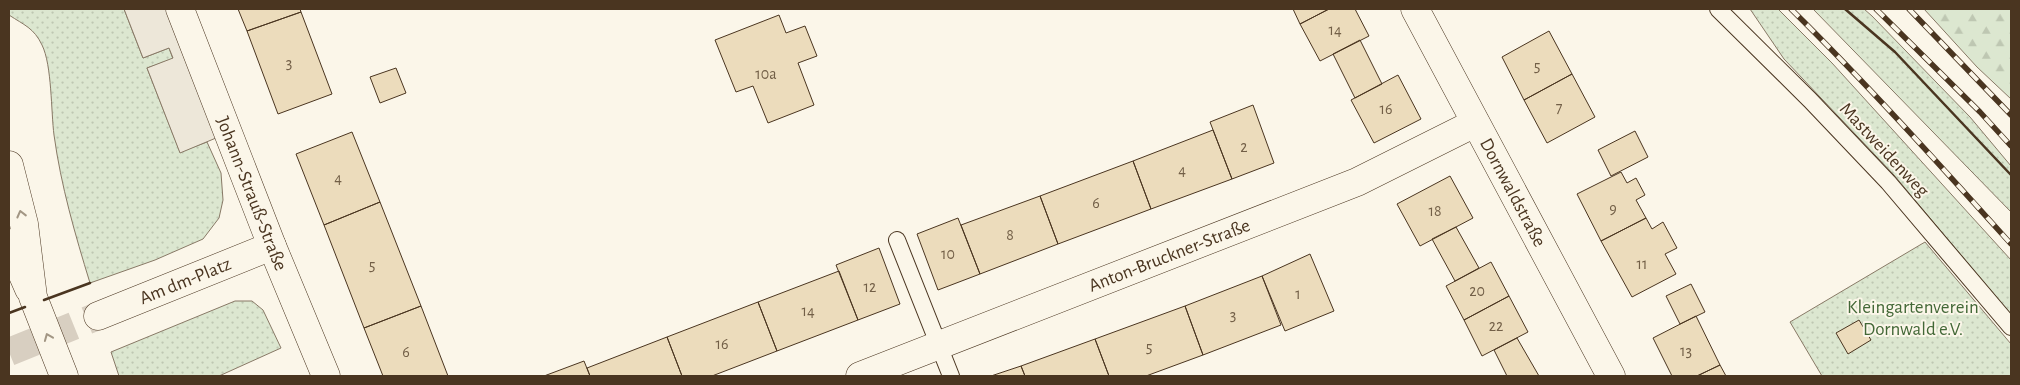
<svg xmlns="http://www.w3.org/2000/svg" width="2020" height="385" viewBox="0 0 2020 385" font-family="'Alegreya Sans',sans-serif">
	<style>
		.grass { fill: url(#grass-dots); stroke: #887966 }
		.forest { fill: url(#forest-firs); stroke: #887966 }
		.parking { fill: #ede7d9; stroke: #887966 }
		.building { fill: #ecdcbc; stroke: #4a3520 }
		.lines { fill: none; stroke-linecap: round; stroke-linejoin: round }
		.minor-tunnel { stroke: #d8cfc1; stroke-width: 28; stroke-dasharray: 28 14; stroke-linecap: butt }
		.service-casing { stroke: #4a3520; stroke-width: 18 }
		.minor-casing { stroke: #4a3520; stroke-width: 29 }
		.secondary-casing { stroke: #4a3520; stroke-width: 29 }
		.primary-casing { stroke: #4a3520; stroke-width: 29 }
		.service { stroke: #fbf6e9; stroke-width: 16 }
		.minor { stroke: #fbf6e9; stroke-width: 28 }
		.secondary { stroke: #fbf6e9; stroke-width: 28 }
		.primary { stroke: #fbf6e9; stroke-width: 28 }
		.rail-casing { stroke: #4a3520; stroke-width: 5.5 }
		.rail { stroke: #fbf6e9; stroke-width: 4; stroke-dasharray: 11; stroke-linecap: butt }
		.wall { stroke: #4a3520; stroke-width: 2.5 }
		.oneway { stroke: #a29684 }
		.labels { text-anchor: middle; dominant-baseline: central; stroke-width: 4; stroke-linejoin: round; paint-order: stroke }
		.number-label { font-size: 16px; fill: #725f47 }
		.street-label { font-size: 19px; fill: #4a3520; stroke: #fbf6e9 }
		.park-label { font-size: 19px; fill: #436837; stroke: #fbf6e9 }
	</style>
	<defs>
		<pattern id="grass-dots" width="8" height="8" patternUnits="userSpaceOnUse" patternTransform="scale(1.25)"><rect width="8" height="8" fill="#dce7d0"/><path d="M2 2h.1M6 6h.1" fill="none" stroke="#bec7b2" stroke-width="1.8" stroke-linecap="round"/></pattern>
		<pattern id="forest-firs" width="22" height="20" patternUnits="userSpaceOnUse" patternTransform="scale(1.25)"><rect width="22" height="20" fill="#dce7d0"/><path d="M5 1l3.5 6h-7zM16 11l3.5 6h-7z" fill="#bec7b2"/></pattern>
	</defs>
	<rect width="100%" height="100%" fill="#fbf6e9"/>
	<path class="grass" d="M9,9H124L143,58L169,48L173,59L147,68L180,152L207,142L221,173L223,200L219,218L203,239L155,260L90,283C75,234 61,186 54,135C51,112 52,65 42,45C34,28 24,25 9,15Z
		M1750,9H1778L1832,63L2011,260V315L1894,175L1784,59Z
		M1813,9H1864L1872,16L1970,117L2011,166V212Z
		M1925,242L2011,344V376H1822L1790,322Z
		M235,301H252L263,310L281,348L219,376H119L111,352Z"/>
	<path class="forest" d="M1924,9H2011V99L1977,67Z"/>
	<path class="parking" d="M124,9H180L228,133L180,153L147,68L173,58L169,48L143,58Z"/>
	<path class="building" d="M238,9H300L301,12L247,31Z
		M1293,9H1329L1300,24Z
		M1329,9H1355L1369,36L1320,61L1300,24Z
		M301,12L332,94L278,114L247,31Z
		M779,15L786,33L805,26L817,56L798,63L814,105L768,123L753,86L736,92L715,40Z
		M1549,31L1572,74L1524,100L1502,57Z
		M1360,40L1382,84L1355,98L1333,54Z
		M396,68L406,93L380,103L370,77Z
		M1572,74L1595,117L1547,143L1524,100Z
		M1398,75L1421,119L1374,143L1351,100Z
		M1253,105L1274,163L1232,179L1210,122Z
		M1213,130L1232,179L1151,209L1133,161Z
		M1635,131L1648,157L1611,176L1598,150Z
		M352,132L380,202L324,225L296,154Z
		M1133,161L1151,209L1058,244L1040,196Z
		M1621,172L1627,183L1636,178L1645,195L1636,200L1646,218L1601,241L1577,194Z
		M1450,176L1473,218L1420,246L1397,204Z
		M1040,196L1058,244L980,274L961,225Z
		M380,202L421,306L364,328L324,225Z
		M958,218L980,274L938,290L917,234Z
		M1646,218L1652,229L1663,222L1677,248L1665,254L1676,274L1632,297L1601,241Z
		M1456,227L1479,268L1455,281L1432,239Z
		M879,248L900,304L858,320L836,265Z
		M1310,254L1334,311L1285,331L1262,276Z
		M1491,262L1509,296L1464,320L1446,286Z
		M839,271L858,320L777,351L758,302Z
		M1262,276L1281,325L1203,355L1185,306Z
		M1691,284L1705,312L1680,324L1666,296Z
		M1509,296L1528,332L1482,356L1464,320Z
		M758,302L777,351L712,376H682L667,337Z
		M421,306L448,376H383L364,328Z
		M1185,306L1203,355L1146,376H1109L1095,339Z
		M1696,316L1720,365L1697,376H1672L1653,338Z
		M1859,320L1871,340L1848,354L1836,333Z
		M667,337L682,376H590L587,368Z
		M1517,338L1539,376H1507L1494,350Z
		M1095,339L1109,376H1025L1021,366Z
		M584,361L590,376H544Z
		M1720,365L1726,376H1697Z
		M1021,366L1025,376H991Z"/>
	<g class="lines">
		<path class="minor-tunnel" d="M9,352L98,316"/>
		<defs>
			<path id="service" d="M1718,9L1810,100L1888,182L2011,327
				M897,240L951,376"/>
			<g id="minor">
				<path id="s1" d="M180,9L272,246L326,376"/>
				<path id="s2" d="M1415,9L1611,376"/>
				<path id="s3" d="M98,316L272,246"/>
				<path id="s4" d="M860,376L1357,182L1475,123"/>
			</g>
			<path id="secondary" d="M9,243L29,289"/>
			<path id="primary" d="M9,165L24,224L33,297L64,376"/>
		</defs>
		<use href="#service" class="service-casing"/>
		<use href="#minor" class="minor-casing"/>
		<use href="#secondary" class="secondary-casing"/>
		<use href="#primary" class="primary-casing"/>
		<use href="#service" class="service"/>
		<use href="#minor" class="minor"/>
		<use href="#secondary" class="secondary"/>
		<use href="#primary" class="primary"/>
		<defs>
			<path id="rail" d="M1791,9C1867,84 1939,164 2011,244
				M1876,9L1980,112L2011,146
				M1909,9L2011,115"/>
		</defs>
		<use href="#rail" class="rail-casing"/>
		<use href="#rail" class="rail"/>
		<path class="wall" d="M1845,9L1895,52L2011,175
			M44,300L90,283
			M9,313L25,307"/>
	</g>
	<defs><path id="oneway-chevron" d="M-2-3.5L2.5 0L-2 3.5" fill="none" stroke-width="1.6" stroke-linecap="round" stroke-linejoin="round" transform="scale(1.25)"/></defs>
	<g class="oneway">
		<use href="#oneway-chevron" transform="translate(21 214) rotate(-104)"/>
		<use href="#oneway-chevron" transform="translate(48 337) rotate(-112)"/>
	</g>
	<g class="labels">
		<g class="number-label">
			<text x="1335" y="30">14</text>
			<text x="289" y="63">3</text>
			<text x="1537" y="66">5</text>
			<text x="766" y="74">10a</text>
			<text x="1559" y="108">7</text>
			<text x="1386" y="109">16</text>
			<text x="1244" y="147">2</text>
			<text x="1182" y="170">4</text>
			<text x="338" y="178">4</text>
			<text x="1096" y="203">6</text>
			<text x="1613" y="209">9</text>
			<text x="1435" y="211">18</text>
			<text x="1010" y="235">8</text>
			<text x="948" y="254">10</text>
			<text x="1642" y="264">11</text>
			<text x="372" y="265">5</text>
			<text x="870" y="287">12</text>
			<text x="1477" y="291">20</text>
			<text x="1298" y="294">1</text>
			<text x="808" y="311">14</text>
			<text x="1233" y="315">3</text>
			<text x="1496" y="326">22</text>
			<text x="722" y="344">16</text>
			<text x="1149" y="347">5</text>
			<text x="1686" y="351">13</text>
			<text x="406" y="352">6</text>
		</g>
		<g class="street-label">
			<text transform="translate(1884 150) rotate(47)">Mastweidenweg</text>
			<text stroke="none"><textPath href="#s1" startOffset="198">Johann-Strauß-Straße</textPath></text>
			<text stroke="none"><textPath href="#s2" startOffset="208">Dornwaldstraße</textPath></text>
			<text stroke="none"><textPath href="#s4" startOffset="332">Anton-Bruckner-Straße</textPath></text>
			<text stroke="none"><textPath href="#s3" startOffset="94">Am dm-Platz</textPath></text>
		</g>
		<g class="park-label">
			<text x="1913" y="307">Kleingartenverein<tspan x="1913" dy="22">Dornwald e.V.</tspan></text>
		</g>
	</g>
	<rect width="2020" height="385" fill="none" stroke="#4a3520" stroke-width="20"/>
</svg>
